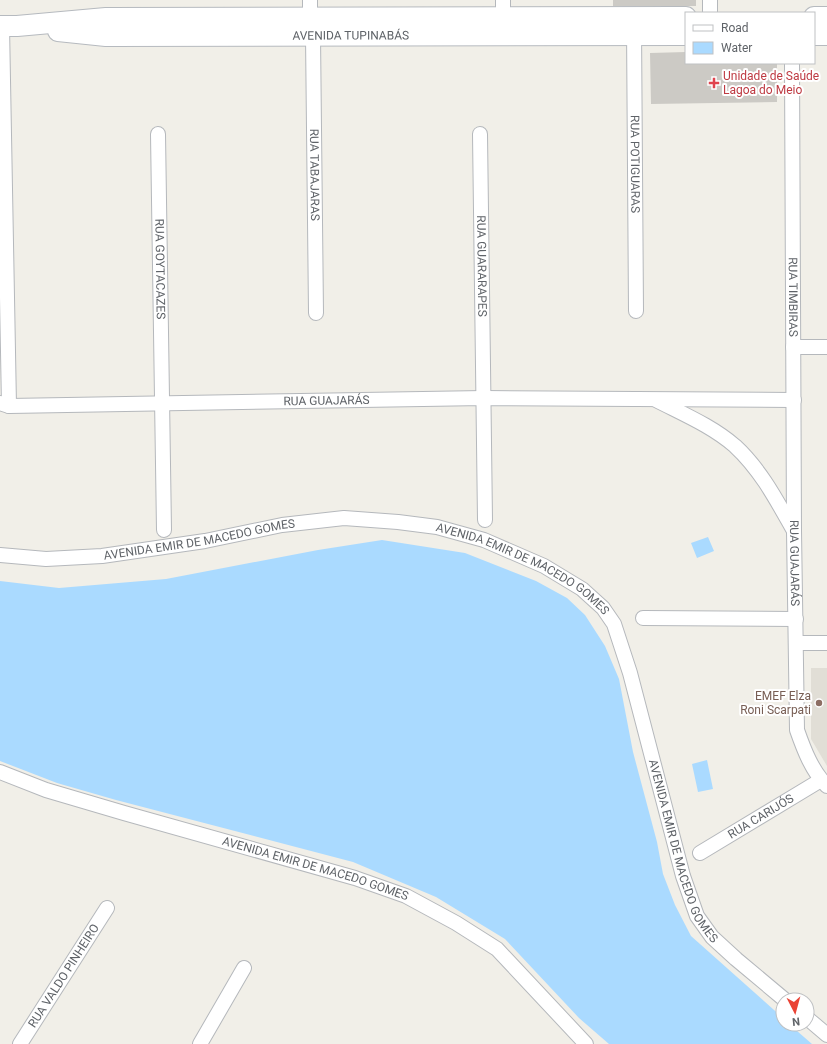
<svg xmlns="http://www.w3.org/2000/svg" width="827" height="1044" viewBox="0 0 827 1044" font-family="Roboto,sans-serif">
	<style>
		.education { fill: #e1ded6 }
		.water { fill: #aadaff }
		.building { fill: #cccac5 }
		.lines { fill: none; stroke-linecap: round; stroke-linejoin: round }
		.street-casing { stroke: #b5b8bc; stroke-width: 16 }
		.secondary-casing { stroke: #b6babf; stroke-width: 22 }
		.street { stroke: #fff; stroke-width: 14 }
		.secondary { stroke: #fff; stroke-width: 20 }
		.health-dot { fill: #e0444e; stroke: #fff; stroke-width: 1.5 }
		.education-dot { fill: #8d6e63; stroke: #fff; stroke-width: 1.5 }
		.labels { text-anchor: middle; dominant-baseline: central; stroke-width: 4; stroke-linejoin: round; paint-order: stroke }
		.street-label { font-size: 12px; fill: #5f6368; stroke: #fff }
		.health-label { font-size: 12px; fill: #be3a42; stroke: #fff; text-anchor: start }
		.education-label { font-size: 12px; fill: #785e54; stroke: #fff; text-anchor: end }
	</style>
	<rect width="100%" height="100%" fill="#f1efe8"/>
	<path class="education" d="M811,668H827V766L811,739Z"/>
	<path class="water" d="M708,537L714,551L697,558L691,543Z
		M382,540L465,553L536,581L567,598L585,615L605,646L619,679L633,752L657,842L663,874L675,905L691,936L783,1018V1024H789L812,1044H609L579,1018L505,939L436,897L353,862L116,800L57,783L0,761V581L59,588L166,579L318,550Z
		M707,760L713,789L698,792L692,764Z"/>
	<path class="building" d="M613,0H696V6H613Z
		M686,52V63H777V102L651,104L650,53Z"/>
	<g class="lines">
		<defs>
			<g id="street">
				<path id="s1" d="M310,0V18L313,36L316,313"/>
				<path d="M503,0V26"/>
				<path d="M710,0V13"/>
				<path d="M2,26L9,406"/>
				<path id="s2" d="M634,27L636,311"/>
				<path id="s3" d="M792,63L794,531L797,730C804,750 812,771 827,786"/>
				<path id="s4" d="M158,134L164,530"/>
				<path id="s5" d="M480,134L485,520"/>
				<path d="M793,347H827"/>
				<path d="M656,400C683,414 712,426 735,446C761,470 777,501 794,531"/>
				<path id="s6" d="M0,403L9,406L484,398L794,400"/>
				<path id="s7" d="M0,555L46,559L102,556L205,541L282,525L344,518L398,522L437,527L484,540L544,566L582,589L603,608L614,624L630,673L683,876L697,916L712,937L736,959L785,1000"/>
				<path d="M643,618L796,619"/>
				<path d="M796,643H827"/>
				<path id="s8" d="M0,772L46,790L124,813L355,878L406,896L456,923L497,949L586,1044"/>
				<path id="s9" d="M700,853L821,780"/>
				<path d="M807,1018L827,1035"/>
				<path id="s10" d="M20,1044L107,908"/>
				<path d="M200,1044L244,968"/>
			</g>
			<g id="secondary">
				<path d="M814,17H827"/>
				<path d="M0,26H17L106,18L686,17"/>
				<path id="s11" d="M58,31L106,36L686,35"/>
				<path d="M814,35H827"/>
			</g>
		</defs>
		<use href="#street" class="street-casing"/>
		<use href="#secondary" class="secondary-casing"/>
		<use href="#street" class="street"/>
		<use href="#secondary" class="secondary"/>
	</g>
	<path class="health-dot" d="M712 77h4v4h4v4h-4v4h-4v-4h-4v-4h4z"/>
	<circle class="education-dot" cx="819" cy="703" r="4"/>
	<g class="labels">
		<g class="street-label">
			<text stroke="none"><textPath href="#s11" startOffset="293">AVENIDA TUPINABÁS</textPath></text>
			<text stroke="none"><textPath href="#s2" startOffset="137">RUA POTIGUARAS</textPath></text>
			<text stroke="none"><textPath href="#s1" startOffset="175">RUA TABAJARAS</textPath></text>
			<text stroke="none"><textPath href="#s5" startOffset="132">RUA GUARARAPES</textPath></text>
			<text stroke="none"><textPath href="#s4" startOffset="135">RUA GOYTACAZES</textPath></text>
			<text stroke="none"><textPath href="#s3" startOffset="234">RUA TIMBIRAS</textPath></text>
			<text stroke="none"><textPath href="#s6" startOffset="327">RUA GUAJARÁS</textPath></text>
			<text stroke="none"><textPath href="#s7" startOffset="201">AVENIDA EMIR DE MACEDO GOMES</textPath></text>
			<text stroke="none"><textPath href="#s3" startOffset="500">RUA GUAJARÁS</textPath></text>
			<text stroke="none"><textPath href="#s7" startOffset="537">AVENIDA EMIR DE MACEDO GOMES</textPath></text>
			<text stroke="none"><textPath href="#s9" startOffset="71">RUA CARIJÓS</textPath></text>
			<text stroke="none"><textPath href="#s7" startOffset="885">AVENIDA EMIR DE MACEDO GOMES</textPath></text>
			<text stroke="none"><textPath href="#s8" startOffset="330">AVENIDA EMIR DE MACEDO GOMES</textPath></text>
			<text stroke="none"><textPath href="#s10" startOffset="81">RUA VALDO PINHEIRO</textPath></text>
		</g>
		<g class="health-label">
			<text x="723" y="76">Unidade de Saúde<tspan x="723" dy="14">Lagoa do Meio</tspan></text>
		</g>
		<g class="education-label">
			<text x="811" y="696">EMEF Elza<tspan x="811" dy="14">Roni Scarpati</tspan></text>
		</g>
	</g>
	<rect x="685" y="12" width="130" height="52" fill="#ffffff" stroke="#bfc1c3"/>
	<rect x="693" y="25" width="20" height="6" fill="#ffffff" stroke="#bfc1c3"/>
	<text x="721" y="32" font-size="12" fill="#5f6368">Road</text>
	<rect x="693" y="42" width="20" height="12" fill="#aadaff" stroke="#bfc1c3"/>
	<text x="721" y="52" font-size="12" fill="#5f6368">Water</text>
	<g transform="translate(795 1012) rotate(174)"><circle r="19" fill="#ffffff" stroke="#bfc1c3"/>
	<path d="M0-3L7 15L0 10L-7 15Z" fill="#ea4335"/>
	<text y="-6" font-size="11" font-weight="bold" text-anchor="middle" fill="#5f6368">N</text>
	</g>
</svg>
